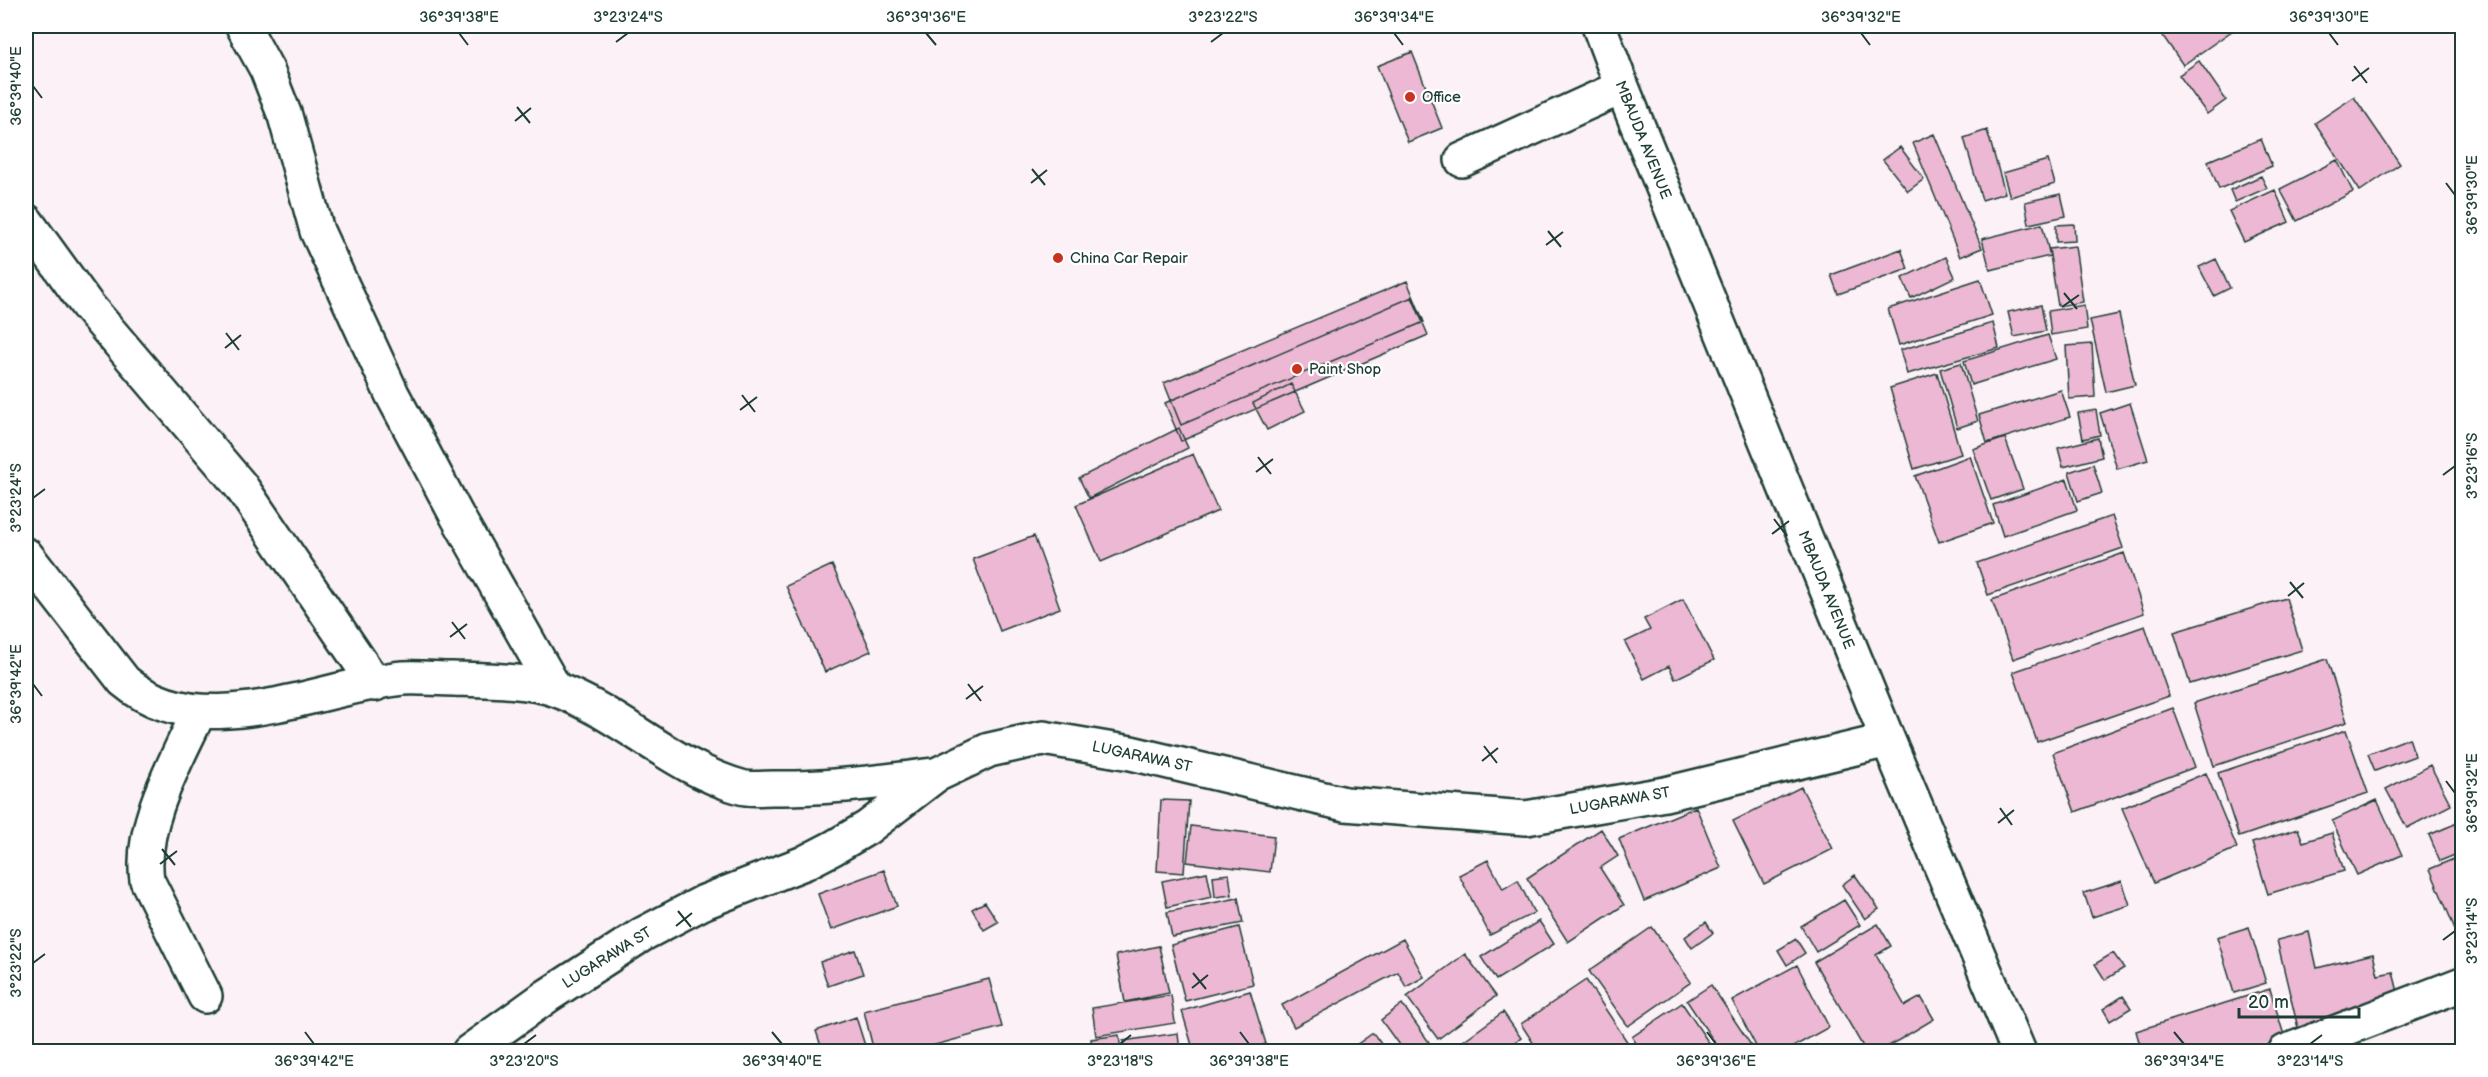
<svg xmlns="http://www.w3.org/2000/svg" width="2488" height="1077" viewBox="0 0 2488 1077" font-family="'Balsamiq Sans',sans-serif">
	<style>
		.building { fill: #edb8d4; stroke: #1f3d34; stroke-width: 1.5 }
		.lines { fill: none; stroke-linecap: round; stroke-linejoin: round }
		.minor-casing { stroke: #1f3d34; stroke-width: 38 }
		.minor { stroke: #fff; stroke-width: 33 }
		.ticks { fill: none; stroke: #1f3d34; stroke-width: 2 }
		.poi-dot { fill: #c8321e; stroke: #fff; stroke-width: 2 }
		.labels { text-anchor: middle; dominant-baseline: central; stroke-width: 4.5; stroke-linejoin: round; paint-order: stroke }
		.poi-label { font-size: 15px; fill: #1f3d34; stroke: #fff; text-anchor: start }
		.street-label { font-size: 15px; fill: #1f3d34; stroke: #fff }
		.neatline { fill: none; stroke: #1f3d34; stroke-width: 2 }
		.ticks-label { font-size: 15px; text-anchor: middle; fill: #1f3d34 }
	</style>
	<rect width="100%" height="100%" fill="#fbf1f6"/>
	<filter id="ink" filterUnits="userSpaceOnUse"><feTurbulence type="fractalNoise" baseFrequency=".0167" numOctaves="2"/><feDisplacementMap in="SourceGraphic" scale="12" xChannelSelector="R" yChannelSelector="G"/><feConvolveMatrix kernelMatrix="1 2 1 2 8 2 1 2 1" color-interpolation-filters="sRGB"/></filter>
	<g filter="url(#ink)">
		<path class="building" d="M2156,26H2235L2236,28L2183,65Z
			M1412,52L1442,128L1408,142L1377,66Z
			M2199,61L2226,100L2207,114L2179,75Z
			M2354,97L2400,164L2360,191L2315,123Z
			M1987,130L2005,193L1982,200L1964,138Z
			M1934,134L1982,248L1960,257L1913,143Z
			M2261,139L2272,166L2219,189L2208,161Z
			M1900,147L1924,179L1908,191L1883,160Z
			M2048,160L2055,184L2010,197L2003,173Z
			M2337,160L2353,192L2297,221L2280,189Z
			M2261,176L2267,188L2235,202L2230,190Z
			M2275,190L2289,222L2244,242L2229,211Z
			M2061,194L2066,216L2029,224L2025,202Z
			M2042,224L2050,256L1990,270L1982,239Z
			M2074,224L2075,241L2056,242V225Z
			M2075,246L2083,302L2058,306L2049,249Z
			M1901,249L1908,269L1838,294L1831,275Z
			M1946,257L1955,277L1911,298L1902,278Z
			M2216,259L2230,288L2214,296L2199,267Z
			M1980,279L1992,315L1899,345L1888,309Z
			M1407,281L1424,322L1181,425L1164,383Z
			M1412,297L1428,335L1181,441L1165,403Z
			M2041,305L2046,331L2014,337L2008,312Z
			M2084,305L2087,329L2051,335L2048,311Z
			M2119,314L2135,385L2106,392L2090,320Z
			M1993,323L1999,348L1907,374L1900,350Z
			M2048,335L2056,359L1971,385L1964,361Z
			M2092,344L2095,397L2069,399L2066,346Z
			M1961,363L1978,421L1957,428L1940,369Z
			M1937,373L1961,454L1914,469L1890,388Z
			M1291,384L1305,411L1267,430L1253,403Z
			M2061,390L2070,417L1987,443L1979,415Z
			M2130,403L2148,460L2117,469L2100,413Z
			M2096,410L2100,435L2083,439L2078,413Z
			M1179,428L1188,448L1089,498L1079,478Z
			M2005,438L2023,489L1991,500L1973,449Z
			M2098,438L2102,457L2063,467L2058,448Z
			M1193,454L1218,511L1101,562L1076,505Z
			M1970,456L1993,523L1939,542L1915,476Z
			M2093,464L2102,493L2078,501L2069,472Z
			M2067,479L2077,510L2003,536L1993,505Z
			M2112,516L2123,548L1988,595L1977,563Z
			M1034,536L1060,608L1000,631L973,559Z
			M2124,553L2144,613L2013,659L1992,600Z
			M832,565L871,651L825,672L786,586Z
			M2286,598L2302,650L2190,684L2174,632Z
			M1683,599L1714,660L1675,679L1669,666L1644,679L1625,642L1650,630L1644,619Z
			M2145,626L2169,696L2037,742L2013,672Z
			M2327,659L2347,722L2214,766L2194,703Z
			M2173,708L2195,767L2075,812L2053,753Z
			M2346,730L2368,793L2239,837L2218,773Z
			M2409,738L2415,756L2375,771L2368,754Z
			M2430,765L2451,805L2407,828L2386,789Z
			M2206,773L2237,848L2154,883L2122,808Z
			M1801,787L1833,849L1764,884L1733,821Z
			M1161,800L1189,801L1184,873L1157,871Z
			M2377,800L2402,855L2357,875L2332,821Z
			M1696,807L1721,868L1644,901L1619,839Z
			M2462,821V852L2440,861L2429,835Z
			M1191,826L1274,836L1270,872L1187,862Z
			M1601,829L1618,856L1600,868L1624,905L1568,942L1527,878Z
			M2298,829L2303,842L2332,833L2344,871L2268,894L2252,843Z
			M2456,858L2460,869L2462,868V946L2430,869Z
			M1488,860L1503,889L1518,880L1534,913L1490,935L1459,875Z
			M884,870L897,906L831,930L818,894Z
			M1207,872L1212,897L1167,907L1162,881Z
			M1229,874L1232,895L1215,897L1213,876Z
			M1855,875L1879,909L1865,919L1842,885Z
			M2122,881L2130,905L2092,917L2084,893Z
			M1238,898L1243,923L1172,937L1167,912Z
			M1844,900L1860,925L1816,952L1801,926Z
			M985,902L998,922L984,930L972,909Z
			M1539,921L1554,944L1496,980L1481,957Z
			M1706,922L1713,933L1692,948L1685,937Z
			M1878,924L1891,946L1876,955L1905,1006L1921,997L1934,1019L1879,1052H1866L1814,962Z
			M1239,927L1253,984L1185,1001L1171,945Z
			M1652,927L1691,982L1628,1026L1589,971Z
			M2249,927L2266,983L2234,993L2217,937Z
			M2309,932L2317,968L2373,954L2378,975L2393,972L2401,1004L2298,1028L2277,940Z
			M1403,939L1424,977L1406,987L1398,972L1294,1027L1282,1005Z
			M1796,939L1805,953L1787,965L1778,950Z
			M1159,946L1169,993L1125,1002L1116,955Z
			M855,950L863,974L828,986L820,962Z
			M2113,953L2124,968L2105,980L2095,964Z
			M1465,954L1496,996L1438,1039L1407,997Z
			M1797,965L1829,1027L1784,1052H1759L1732,1000Z
			M989,979L1002,1027L909,1052H874L864,1011Z
			M1586,980L1634,1052H1539L1521,1024Z
			M1711,985L1753,1048L1747,1052H1721L1687,1001Z
			M2270,989L2286,1042L2255,1052H2142L2136,1031Z
			M1250,991L1266,1044L1241,1052H1194L1182,1011Z
			M1171,995L1175,1023L1096,1036L1092,1008Z
			M2123,996L2131,1008L2110,1021L2103,1009Z
			M1682,1003L1715,1052H1642L1632,1037Z
			M1402,1004L1429,1042L1416,1052H1404L1381,1020Z
			M1503,1012L1521,1038L1502,1052H1448Z
			M856,1017L867,1052H823L816,1031Z
			M1178,1033L1180,1052H1125L1123,1041Z
			M1373,1033L1387,1052H1355L1352,1048Z
			M1119,1035L1121,1052H1092L1091,1039Z
			M1816,1045L1821,1052H1807Z
			M1920,1045L1922,1052H1900Z"/>
		<g class="lines">
			<defs>
				<path id="minor" d="M243,26L267,70L285,116L317,231L392,394L457,516L555,689
					M1599,26L1622,87L1888,740L2019,1052
					M1462,160L1622,87
					M26,221L87,305L240,485L375,684
					M26,555L124,681C202,747 315,687 403,678C420,677 437,679 453,679C483,680 529,680 557,690C622,714 673,768 741,787C751,790 763,788 773,788C827,789 882,781 936,775
					M199,712C176,761 139,825 147,880L205,996
					M469,1052L547,996L643,934L704,902L804,863L833,848L867,828L936,775L989,750L1043,738L1131,753L1345,804L1526,818L1665,794L1888,740
					M2285,1052L2462,984"/>
			</defs>
			<use href="#minor" class="minor-casing"/>
			<use href="#minor" class="minor"/>
		</g>
	</g>
	<path class="ticks" d="M459,33L468,45M926,33L936,45M1394,33L1403,45M1861,33L1870,45M2329,33L2338,45M616,42L628,33M1211,42L1223,33M2354,66L2367,83M2352,81L2369,68M33,86L42,98M517,107L530,123M515,121L531,108M1032,169L1045,185M1031,183L1047,170M2446,183L2455,195M1548,231L1561,247M1546,245L1563,232M2064,293L2077,309M2062,307L2079,295M226,333L239,350M225,348L241,335M742,395L755,412M740,410L757,397M1258,457L1271,474M1256,472L1273,459M2443,475L2455,466M33,498L45,489M1774,519L1787,536M1772,534L1789,521M2290,582L2303,598M2288,596L2304,583M452,622L465,639M450,637L467,624M33,684L42,696M968,684L981,701M966,699L983,686M1484,746L1497,763M1482,761L1498,748M2446,781L2455,793M2000,808L2012,825M1998,823L2014,810M162,849L175,865M160,864L177,851M678,911L691,927M676,926L692,913M2443,940L2455,931M33,963L45,954M1193,973L1206,989M1192,988L1208,975M305,1032L314,1044M772,1032L782,1044M1240,1032L1249,1044M1707,1032L1716,1044M2174,1032L2184,1044M524,1044L536,1035M1120,1044L1131,1035M2310,1044L2322,1035"/>
	<g class="poi-dot">
		<circle cx="1410" cy="97" r="6"/>
		<circle cx="1058" cy="258" r="6"/>
		<circle cx="1297" cy="369" r="6"/>
	</g>
	<g class="labels">
		<g class="poi-label">
			<text x="1422" y="97">Office</text>
			<text x="1070" y="258">China Car Repair</text>
			<text x="1309" y="369">Paint Shop</text>
		</g>
		<g class="street-label">
			<text transform="translate(1643 140) rotate(68)">MBAUDA AVENUE</text>
			<text transform="translate(1826 590) rotate(68)">MBAUDA AVENUE</text>
			<text transform="translate(1142 757) rotate(12)">LUGARAWA ST</text>
			<text transform="translate(1620 801) rotate(-10)">LUGARAWA ST</text>
			<text transform="translate(607 958) rotate(-32)">LUGARAWA ST</text>
		</g>
	</g>
	<rect width="2488" height="1077" fill="none" stroke="#fff" stroke-width="66"/>
	<path d="M2239 1008v9h120v-9" fill="none" stroke="#1f3d34" stroke-width="3"/>
	<text x="2248" y="1008" font-size="18" fill="#1f3d34" stroke="#ffffff" stroke-width="4.5" paint-order="stroke">20 m</text>
	<rect x="33" y="33" width="2422" height="1011" class="neatline"/>
	<g class="ticks-label">
		<text x="459" y="22">36°39'38"E</text>
		<text x="628" y="22">3°23'24"S</text>
		<text x="926" y="22">36°39'36"E</text>
		<text x="1223" y="22">3°23'22"S</text>
		<text x="1394" y="22">36°39'34"E</text>
		<text x="1861" y="22">36°39'32"E</text>
		<text x="2329" y="22">36°39'30"E</text>
		<text transform="translate(16 86) rotate(-90)" y="5">36°39'40"E</text>
		<text transform="translate(2472 195) rotate(-90)" y="5">36°39'30"E</text>
		<text transform="translate(2472 466) rotate(-90)" y="5">3°23'16"S</text>
		<text transform="translate(16 498) rotate(-90)" y="5">3°23'24"S</text>
		<text transform="translate(16 684) rotate(-90)" y="5">36°39'42"E</text>
		<text transform="translate(2472 793) rotate(-90)" y="5">36°39'32"E</text>
		<text transform="translate(2472 931) rotate(-90)" y="5">3°23'14"S</text>
		<text transform="translate(16 963) rotate(-90)" y="5">3°23'22"S</text>
		<text x="314" y="1066">36°39'42"E</text>
		<text x="524" y="1066">3°23'20"S</text>
		<text x="782" y="1066">36°39'40"E</text>
		<text x="1120" y="1066">3°23'18"S</text>
		<text x="1249" y="1066">36°39'38"E</text>
		<text x="1716" y="1066">36°39'36"E</text>
		<text x="2184" y="1066">36°39'34"E</text>
		<text x="2310" y="1066">3°23'14"S</text>
	</g>
</svg>
